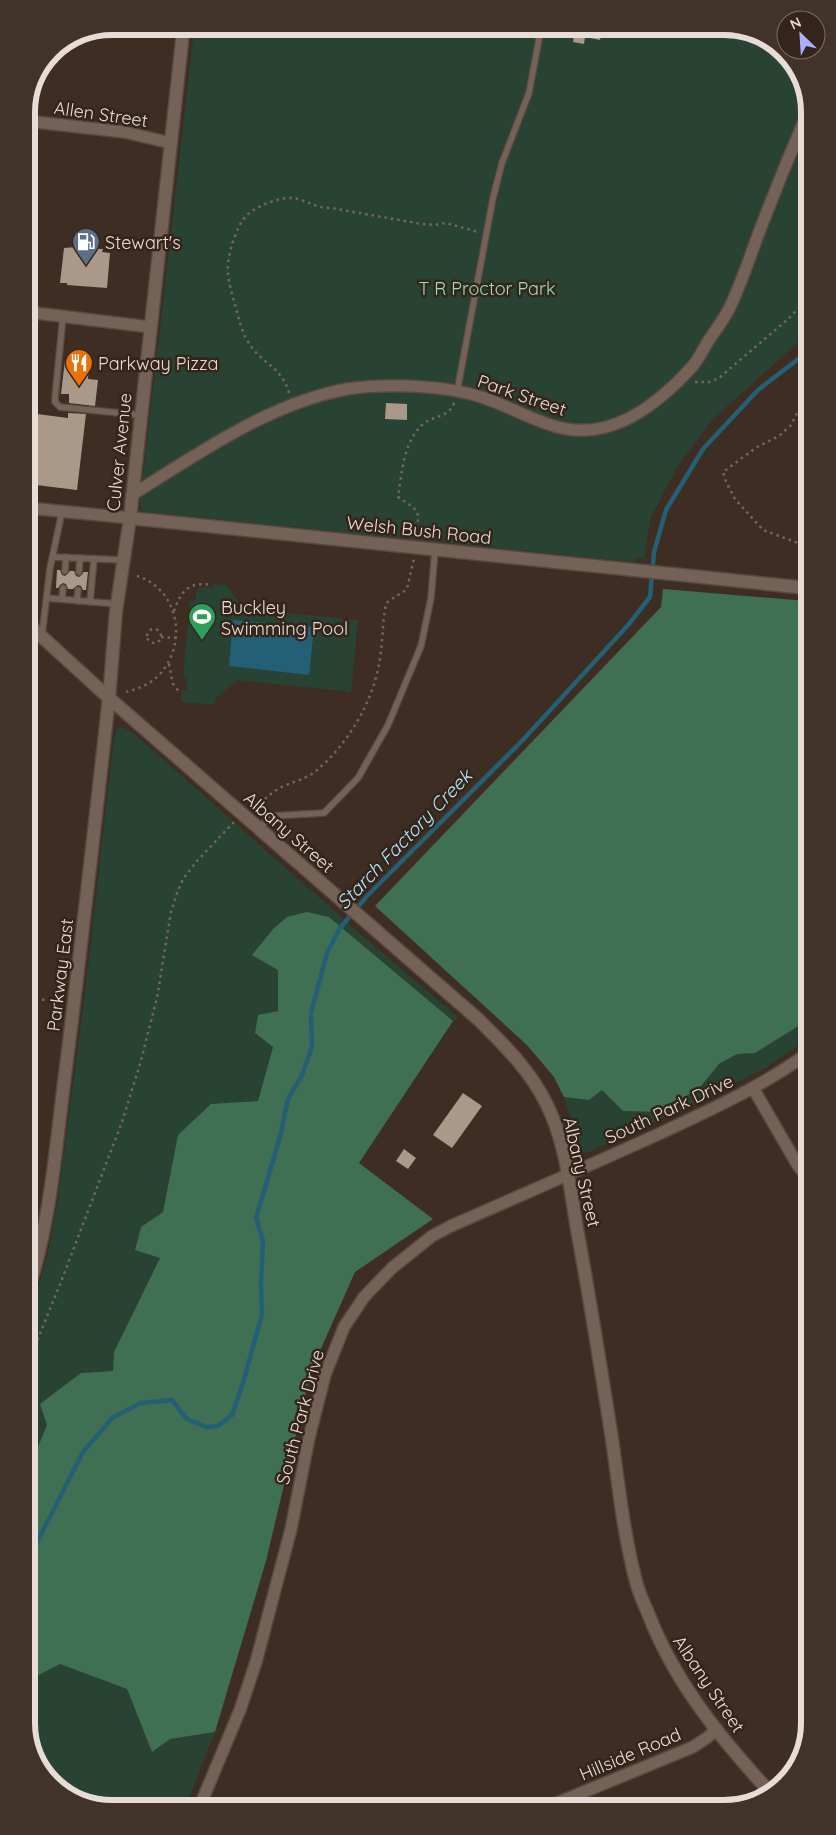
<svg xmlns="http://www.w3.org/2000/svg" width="836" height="1835" viewBox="0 0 836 1835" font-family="Quicksand,sans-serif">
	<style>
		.green { fill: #284333 }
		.forest { fill: #3f7054 }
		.water { fill: #236076 }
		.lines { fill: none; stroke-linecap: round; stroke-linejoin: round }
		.stream { stroke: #236076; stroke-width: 4.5 }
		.building { fill: #aa9989 }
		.service-casing { stroke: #574940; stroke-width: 8 }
		.minor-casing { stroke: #574940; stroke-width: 14 }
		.tertiary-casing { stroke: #574940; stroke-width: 15 }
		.secondary-casing { stroke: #574940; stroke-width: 15 }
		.path { stroke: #75665c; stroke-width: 2.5; stroke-dasharray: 2.5 4; stroke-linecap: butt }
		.service { stroke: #756256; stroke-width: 5.5 }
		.minor { stroke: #756256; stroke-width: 11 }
		.tertiary { stroke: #756256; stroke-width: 12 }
		.secondary { stroke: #756256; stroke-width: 12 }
		.labels { text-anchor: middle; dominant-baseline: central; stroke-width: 5; stroke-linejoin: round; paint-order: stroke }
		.street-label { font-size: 18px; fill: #e8ddd6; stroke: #342419 }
		.poi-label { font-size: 18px; fill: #e8ddd6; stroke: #342419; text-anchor: start }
		.park-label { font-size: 18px; fill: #95e3b5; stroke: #342419 }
		.water-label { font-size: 19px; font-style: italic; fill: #b5e9fe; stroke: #342419 }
		.rim { fill: none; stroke: #e8ddd6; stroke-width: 6 }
	</style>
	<rect width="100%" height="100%" fill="#3e2d22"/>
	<path class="green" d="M730,26L777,44L805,84L806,335L713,419L679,464L651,516L644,559L635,558L634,562L146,512L142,510L140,502L194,32Z
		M213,584L226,585L245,609L358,620L351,692L237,680L215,699L214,705L181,702L182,690H187V678L183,677L190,601H195L196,591L201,587L213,589Z
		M121,727L131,731L358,932L459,1018L453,1021L329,917L253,955L278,970V1011L258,1016L255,1033L273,1046L258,1101L211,1105L178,1135L163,1212L141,1227L135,1249L160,1258L114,1352L113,1371L81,1373L47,1425L30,1466V1317L48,1253L57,1205L86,985L114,736L117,730Z
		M808,1020V1039L767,1067L695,1103L587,1153L581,1152L564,1097L589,1100L602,1090L623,1111L701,1086L719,1064L737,1054L755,1053Z
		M60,1664L127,1689L152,1752L170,1739L215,1732L185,1808L106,1809L59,1791L31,1751V1679Z"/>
	<path class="forest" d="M663,589L807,601L808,1020L755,1053L737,1054L719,1064L701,1086L663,1112L623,1111L602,1090L589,1100L564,1097L554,1077L527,1045L375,906L661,607Z
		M307,912L329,917L453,1021L359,1163L433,1219L355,1272L311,1371L266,1561L215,1732L170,1739L152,1752L127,1689L60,1664L31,1679L30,1466L47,1425L40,1404L81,1373L113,1371L114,1352L160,1258L135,1250L141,1227L163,1212L178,1135L211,1104L258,1101L273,1047L255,1033L258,1015L278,1011V970L252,955L274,928L287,917Z"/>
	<path class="water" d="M233,620L314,627L309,675L229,666Z"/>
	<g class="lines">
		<path class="stream" d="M30,1556L83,1452L113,1417L141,1403L172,1400L187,1419L206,1427L218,1426L232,1415L243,1383L262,1314L261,1283L263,1241L256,1218L280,1137L288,1099L302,1075L312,1047L311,1013L327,953L340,928L367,896L521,742L629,624L650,597L654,552L666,510L703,449L758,390L806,353"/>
	</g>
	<path class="building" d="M565,28H602L600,40L585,37L584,44L573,42L574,36L564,34Z
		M78,243L99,245L98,249H103L102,252L110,253L107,288L67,285V283H60L64,248L77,247Z
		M65,360L89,363L88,379L98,380L95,406L69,403V394H61Z
		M386,403L407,404V420L385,419Z
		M68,413L86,414L77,490L28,484L29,452H27V435L34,436L37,414L68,418Z
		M57,570H60L62,575L65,576L70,571H74L76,576L79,577L84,572H88L86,590H83L81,586L78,585L73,589H68L66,584L63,583L60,585L58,588H56Z
		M463,1093L482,1106L452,1148L433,1135Z
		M404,1149L416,1158L408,1169L396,1161Z"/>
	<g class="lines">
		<defs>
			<path id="service" d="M63,316L55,398V402L60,407L140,415
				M457,392L493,198L502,163L529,93L541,28
				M53,557L123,560
				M65,571L66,557
				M79,572L80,558
				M47,598L117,604
				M62,599L63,588
				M77,601L78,590
				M90,602L94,559
				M42,635L50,568L62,512
				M259,828L271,816L324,813L358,778L388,725L421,646L431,598L435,550"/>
			<path id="minor" d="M26,121L124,132L171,143
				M27,312L150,327
				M132,495C197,454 270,403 347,389C386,383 447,385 484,398C508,406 530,419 554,426C608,443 655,407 690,369C697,362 702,352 707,343C714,332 723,321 729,309C741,285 750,256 760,230C774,193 789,156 805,119
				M28,508L130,518
				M753,1088L797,1164L808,1178
				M552,1805L693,1747L708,1737L717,1729
				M199,1808L240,1710L256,1662L291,1529L309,1438L325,1375L344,1327L364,1297L392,1268L432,1236L451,1226C521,1195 591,1165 661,1133C712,1109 763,1086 808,1053"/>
			<path id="tertiary" d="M130,518L807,588
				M28,624L109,698L479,1020C505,1046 531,1071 547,1105C566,1143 570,1188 577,1229C590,1299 601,1369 612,1439C619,1488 624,1538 637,1585C640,1595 644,1604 648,1613C674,1681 720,1738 769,1791
				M30,1284C51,1217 56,1144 65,1075C81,949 95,824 109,698"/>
			<path id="secondary" d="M109,698L116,611L130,518L183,32"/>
		</defs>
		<use href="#service" class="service-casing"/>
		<use href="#minor" class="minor-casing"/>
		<use href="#tertiary" class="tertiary-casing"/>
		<use href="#secondary" class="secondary-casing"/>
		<path class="path" d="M695,382H710L719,378L787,320L806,301
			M289,393C281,365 260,364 247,340C241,330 239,319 236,308C233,297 229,285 228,274C226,258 236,225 248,214C259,205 274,200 287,198C304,197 315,209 331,208L422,224L434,225L446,223L478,232
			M806,396L791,425L779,436L757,447L723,472L726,482L735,499L763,530L806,546
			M416,535C420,509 420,512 398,497C402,473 403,442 423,424C433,415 449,418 454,403
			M174,611C181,591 189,581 212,585
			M147 636a7 7 0 1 1 14 0a7 7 0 1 1-14 0Z
			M161,637L177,638
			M169,664L173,684L180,693
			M126,692C138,689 151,684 160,674C188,643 179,589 137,576
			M257,809L258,806C264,800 271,793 278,789C290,782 305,780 316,771C347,745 372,704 379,664C383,644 382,624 386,604C391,598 401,594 407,589L414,558
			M29,998L61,1002
			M30,1358L59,1287L122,1122L140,1064L157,998L171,912L177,893L183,879L197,861L234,822"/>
		<use href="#service" class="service"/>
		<use href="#minor" class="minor"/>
		<use href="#tertiary" class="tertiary"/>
		<use href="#secondary" class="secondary"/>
	</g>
	<defs>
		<symbol id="fuel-pin" viewBox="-11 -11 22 30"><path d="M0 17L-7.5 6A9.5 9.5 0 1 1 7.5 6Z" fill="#5c6f8a" stroke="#342419"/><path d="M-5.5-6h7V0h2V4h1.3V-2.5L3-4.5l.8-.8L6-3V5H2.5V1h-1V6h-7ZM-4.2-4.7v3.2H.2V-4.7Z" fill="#fff"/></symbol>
		<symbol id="restaurant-pin" viewBox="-11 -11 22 30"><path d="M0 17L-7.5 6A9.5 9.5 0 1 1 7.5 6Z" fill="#e8710a" stroke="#342419"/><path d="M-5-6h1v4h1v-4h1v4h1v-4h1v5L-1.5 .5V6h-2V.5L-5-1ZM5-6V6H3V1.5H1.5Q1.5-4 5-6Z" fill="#fff"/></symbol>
		<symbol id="stadium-pin" viewBox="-11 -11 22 30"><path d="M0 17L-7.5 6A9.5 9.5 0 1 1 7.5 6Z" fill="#2e9e5b" stroke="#342419"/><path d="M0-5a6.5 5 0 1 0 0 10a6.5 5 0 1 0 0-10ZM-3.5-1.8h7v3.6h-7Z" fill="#fff"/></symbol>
	</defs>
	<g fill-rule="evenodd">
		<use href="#fuel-pin" x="70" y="226" width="32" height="43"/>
		<use href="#restaurant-pin" x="63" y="347" width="32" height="43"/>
		<use href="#stadium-pin" x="186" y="601" width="32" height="43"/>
	</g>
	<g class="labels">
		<g class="street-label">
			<text transform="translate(101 114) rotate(8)">Allen Street</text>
			<text transform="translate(522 395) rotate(19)">Park Street</text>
			<text transform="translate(119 452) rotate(-84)">Culver Avenue</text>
			<text transform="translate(419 530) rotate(6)">Welsh Bush Road</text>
			<text transform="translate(289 832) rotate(41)">Albany Street</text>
			<text transform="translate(60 975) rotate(-83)">Parkway East</text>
			<text transform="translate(669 1109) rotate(-25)">South Park Drive</text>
			<text transform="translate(582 1172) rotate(77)">Albany Street</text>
			<text transform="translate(300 1417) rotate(-75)">South Park Drive</text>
			<text transform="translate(709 1684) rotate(56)">Albany Street</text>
			<text transform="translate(630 1754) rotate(-23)">Hillside Road</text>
		</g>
		<g class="poi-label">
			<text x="105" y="242">Stewart's</text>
			<text x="98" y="363">Parkway Pizza</text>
			<text x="221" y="607">Buckley<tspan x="221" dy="21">Swimming Pool</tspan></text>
		</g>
		<g class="park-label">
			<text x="487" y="288">T R Proctor Park</text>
		</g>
		<g class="water-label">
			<text transform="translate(404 839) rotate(-46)">Starch Factory Creek</text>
		</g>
	</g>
	<path d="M0 0H836V1835H0ZM112 35H724A77 77 0 0 1 801 112V1723A77 77 0 0 1 724 1800H112A77 77 0 0 1 35 1723V112A77 77 0 0 1 112 35Z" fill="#423328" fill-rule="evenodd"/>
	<path class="rim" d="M112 35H724A77 77 0 0 1 801 112V1723A77 77 0 0 1 724 1800H112A77 77 0 0 1 35 1723V112A77 77 0 0 1 112 35Z"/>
	<g transform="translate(801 35) rotate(335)"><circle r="24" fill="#342419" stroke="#7c6e65"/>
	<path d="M0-4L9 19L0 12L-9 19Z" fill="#aab0fb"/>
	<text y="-8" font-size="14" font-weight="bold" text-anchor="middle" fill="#e8ddd6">N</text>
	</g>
</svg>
